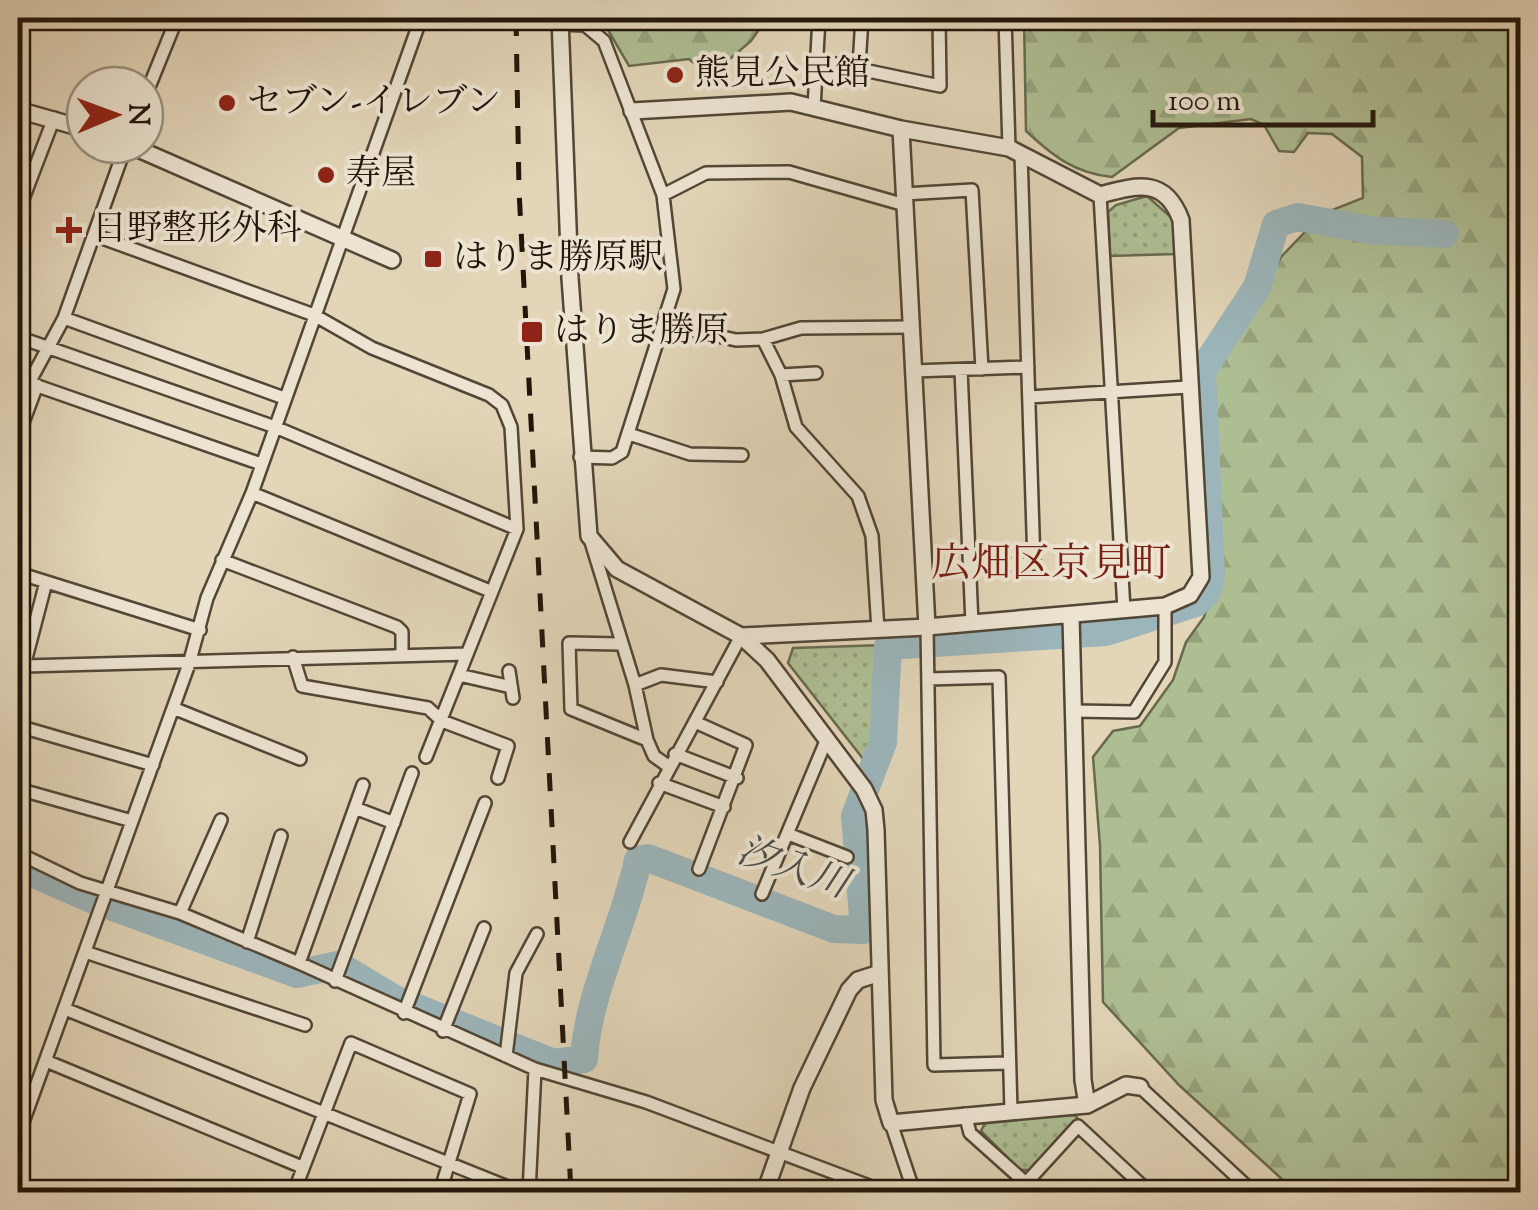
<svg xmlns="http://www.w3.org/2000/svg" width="1538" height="1210" viewBox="0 0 1538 1210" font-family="'Sorts Mill Goudy','Noto Serif JP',serif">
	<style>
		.forest { fill: url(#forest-firs); stroke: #686a4f; stroke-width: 2.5 }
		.park { fill: url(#park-dots); stroke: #686a4f; stroke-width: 2.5 }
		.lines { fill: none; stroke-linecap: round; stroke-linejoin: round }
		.river { stroke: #9bb5ba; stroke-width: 28 }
		.minor-casing { stroke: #524636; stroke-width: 16 }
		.tertiary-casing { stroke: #524636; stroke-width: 20 }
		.minor { stroke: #ece4d1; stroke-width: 11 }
		.tertiary { stroke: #ece4d1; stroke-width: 15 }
		.rail { stroke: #22160b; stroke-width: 5; stroke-dasharray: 18 18; stroke-linecap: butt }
		.poi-dot { fill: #8f2418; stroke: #ece4d1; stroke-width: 4 }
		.labels { text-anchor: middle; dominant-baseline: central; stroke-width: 8; stroke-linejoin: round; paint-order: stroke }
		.poi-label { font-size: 35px; fill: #22160b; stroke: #ece4d1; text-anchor: start }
		.water-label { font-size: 38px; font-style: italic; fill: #4c4e48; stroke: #ece4d1 }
		.quarter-label { font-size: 40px; fill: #7a1f14; stroke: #ece4d1 }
	</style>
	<defs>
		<pattern id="forest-firs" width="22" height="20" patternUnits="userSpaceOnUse" patternTransform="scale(2.5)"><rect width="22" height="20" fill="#aebe93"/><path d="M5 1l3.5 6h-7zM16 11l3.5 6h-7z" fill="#95a37d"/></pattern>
		<pattern id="park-dots" width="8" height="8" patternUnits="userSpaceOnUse" patternTransform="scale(2.5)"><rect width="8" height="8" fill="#aebe93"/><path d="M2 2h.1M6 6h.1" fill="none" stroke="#95a37d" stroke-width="1.8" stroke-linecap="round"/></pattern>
	</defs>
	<rect width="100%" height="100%" fill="#e2d5b8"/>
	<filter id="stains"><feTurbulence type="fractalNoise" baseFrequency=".002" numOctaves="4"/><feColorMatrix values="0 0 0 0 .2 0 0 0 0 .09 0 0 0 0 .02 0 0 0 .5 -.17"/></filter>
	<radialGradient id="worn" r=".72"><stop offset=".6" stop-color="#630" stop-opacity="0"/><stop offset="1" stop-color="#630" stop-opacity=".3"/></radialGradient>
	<path class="forest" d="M601,18H767L751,41L718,69L700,68L689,59L629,66Z
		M1024,18H1520V1192H1296L1179,1085L1103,1002L1100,846L1093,757L1113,731L1140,726L1173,680L1186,642L1204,617L1218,575L1220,527L1209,416L1216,367L1281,257L1322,214L1363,198L1362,157L1332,134L1308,133L1294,152L1279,151L1264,125L1251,119L1179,128L1112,177C1074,173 1053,156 1026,131Z"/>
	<path class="park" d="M1147,196L1173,219L1175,254L1110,256L1108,212L1116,205Z
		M884,645L881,741L871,769L788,663L793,648Z
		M1075,1115L1078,1119L1031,1170H1020L981,1131L986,1121Z"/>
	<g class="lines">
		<path class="river" d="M18,867L91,899L297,974L338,965L395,999L554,1063L584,1059C588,992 624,926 638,860L648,858L834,929L864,930L855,816L883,742L888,646L1106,632L1196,603L1207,592L1211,576L1202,371L1257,287L1276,224L1298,217L1370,230L1445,234"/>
		<defs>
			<path id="minor" d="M1005,18L1009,148
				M560,24L585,25L604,41L663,195L674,289L622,452L612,458L580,457
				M816,60L940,86L939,18
				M859,66L862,18
				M145,97L177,18
				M814,108L819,18
				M126,145L64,318L29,383L261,464
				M904,194L972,190L982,369
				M663,195L706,173L789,172L905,205
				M1100,195L1124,610
				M18,212L54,118
				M94,235L314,315L372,348L489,395L502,405L511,427L517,529L426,757
				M64,318L284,398
				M664,324L736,340L763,339L801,328L911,327
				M18,337L275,427L517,529
				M763,339L781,375L796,427L858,496L872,536L878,630
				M961,370L972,624
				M914,371L1028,367
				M781,375L816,373
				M1029,397L1188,387
				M629,434L690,454L742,455
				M18,436L37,385
				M252,493L490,591
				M591,542L635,685L647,740L654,756L668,766
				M222,560L397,627L402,632V653
				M970,566L1034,564L1021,154
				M18,573L200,630
				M46,582L24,666L467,654
				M927,627L934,1065L1007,1063
				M620,644L569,643L571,709L647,740
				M293,657L302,686L428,708L442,721L508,746L498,778
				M509,671L513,698
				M459,675L511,687
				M928,679L999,677L1011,1111
				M635,685L661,675L717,682
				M173,708L300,759
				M1074,711L1134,712L1165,662V606
				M695,722L746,745L699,869
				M18,726L153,765
				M675,754L737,778
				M659,783L724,807
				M18,789L132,821
				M355,808L394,823
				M788,834L847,857
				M630,842L741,636
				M18,853L80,883L180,913L299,963L535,1069L646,1102L885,1192
				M762,894L826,741
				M180,913L221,820
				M247,942L281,836
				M85,952L305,1025
				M299,963L363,785
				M335,981L412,773
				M65,1009L520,1192
				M404,1013L485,803
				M443,1031L484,928
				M506,1056L516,973L537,934
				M46,1061L302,1167
				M1140,1087L1253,1192
				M965,1114L970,1133L1036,1192
				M891,1123L914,1192
				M18,1136L189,664L207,598L252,493L421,18
				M1026,1183L1078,1126L1149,1192
				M294,1192L351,1043L470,1094L440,1192
				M529,1192L535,1069
				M1231,1192L1240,1181"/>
			<path id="tertiary" d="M560,18L570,278L589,536L617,569L741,636L767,660L864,789L874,810L876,830L884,1100L891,1123L1087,1105L1126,1085L1140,1087
				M18,110L85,129
				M632,111L791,102L901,129L1009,148L1100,195C1138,185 1165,177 1181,220L1201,577L1190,595L1165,606L927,627L741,636
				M901,129L927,627
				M129,145L392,260
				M1071,617L1083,1080L1087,1105
				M765,1192L802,1088L849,990L858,980L880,973"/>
		</defs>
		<use href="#minor" class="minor-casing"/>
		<use href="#tertiary" class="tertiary-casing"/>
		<use href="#minor" class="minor"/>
		<use href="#tertiary" class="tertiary"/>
		<path class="rail" d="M516,18L519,190L571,1192"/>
	</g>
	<g class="poi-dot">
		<circle cx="675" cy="75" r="10"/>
		<circle cx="227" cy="103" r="10"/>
		<circle cx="326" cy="175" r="10"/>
		<path d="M64 215h10v10h10v10h-10v10h-10v-10h-10v-10h10z"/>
		<rect x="423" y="249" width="20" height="20" rx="5"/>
		<rect x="520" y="320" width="24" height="24" rx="5"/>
	</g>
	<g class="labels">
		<g class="poi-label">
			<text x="695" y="75">熊見公民館</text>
			<text x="247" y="103">セブン-イレブン</text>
			<text x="346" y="175">寿屋</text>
			<text x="92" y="230">日野整形外科</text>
			<text x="453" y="259">はりま勝原駅</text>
			<text x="554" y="332">はりま勝原</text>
		</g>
		<g class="water-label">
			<text transform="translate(792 870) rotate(19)">汐入川</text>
		</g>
		<g class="quarter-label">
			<text x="1051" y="566">広畑区京見町</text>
		</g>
	</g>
	<rect width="1538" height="1210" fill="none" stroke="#e2d5b8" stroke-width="60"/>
	<rect x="20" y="20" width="1498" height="1170" fill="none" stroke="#22160b" stroke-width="5"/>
	<rect x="30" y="30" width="1478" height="1150" fill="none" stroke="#22160b" stroke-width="2.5"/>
	<g transform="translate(115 115) rotate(89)"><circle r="48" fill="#ece4d1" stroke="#9b9282" stroke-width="2.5"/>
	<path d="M0-8L18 38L0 25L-18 38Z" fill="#8f2418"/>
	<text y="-15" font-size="28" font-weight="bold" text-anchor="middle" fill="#22160b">N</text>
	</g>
	<path d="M1153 110v15h220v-15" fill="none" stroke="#22160b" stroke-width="5"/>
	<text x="1168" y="110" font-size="30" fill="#22160b" stroke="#ece4d1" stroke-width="8" paint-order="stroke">100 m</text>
	<rect width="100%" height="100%" filter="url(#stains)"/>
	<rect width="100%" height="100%" fill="url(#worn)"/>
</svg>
